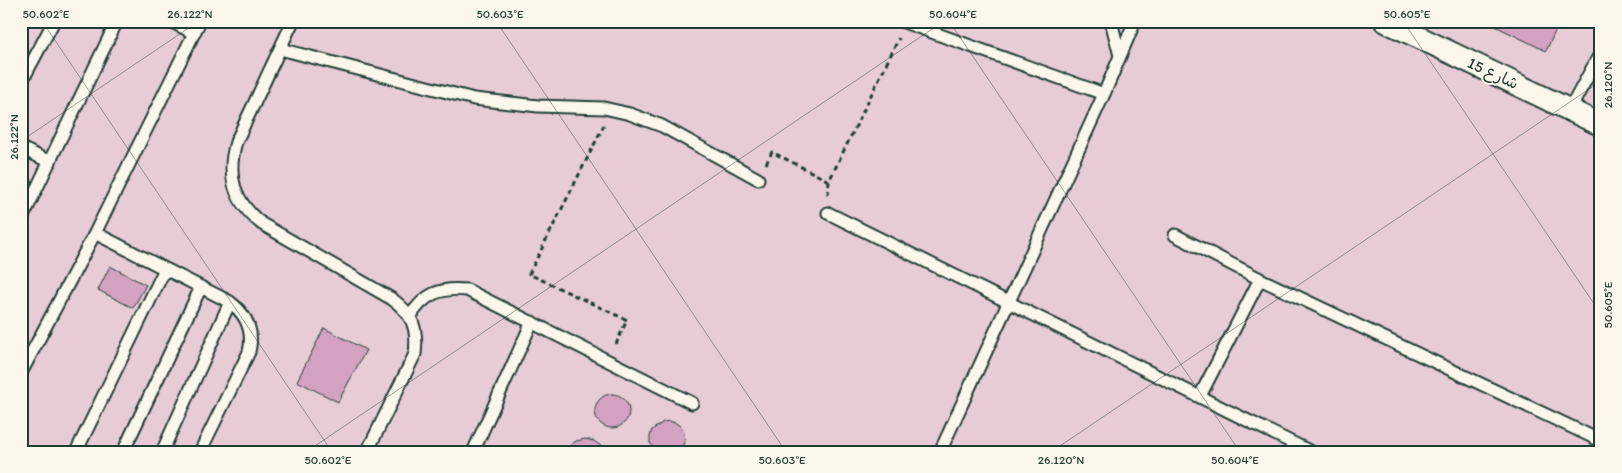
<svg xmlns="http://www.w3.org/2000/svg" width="1622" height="473" viewBox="0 0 1622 473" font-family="Itim,'Playpen Sans Arabic',sans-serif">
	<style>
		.built { fill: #e7ccd6 }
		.building { fill: #d3a2c0; stroke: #1f3d34 }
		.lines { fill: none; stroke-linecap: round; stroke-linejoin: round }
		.lane-casing { stroke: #1f3d34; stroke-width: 15 }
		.street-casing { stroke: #1f3d34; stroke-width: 25 }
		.path { stroke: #1f3d34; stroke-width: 3; stroke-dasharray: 5 4; stroke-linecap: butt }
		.lane { stroke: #fbf7ec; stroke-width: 11 }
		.street { stroke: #fbf7ec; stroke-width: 21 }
		.ticks { fill: none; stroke: #1f3d34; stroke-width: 1; stroke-opacity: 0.45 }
		.labels { text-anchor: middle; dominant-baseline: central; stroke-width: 4; stroke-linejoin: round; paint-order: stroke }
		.street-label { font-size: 16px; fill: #1f3d34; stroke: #fbf7ec }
		.neatline { fill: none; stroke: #1f3d34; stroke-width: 2 }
		.ticks-label { font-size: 12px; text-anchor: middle; fill: #1f3d34 }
	</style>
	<rect width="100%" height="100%" fill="#efdedf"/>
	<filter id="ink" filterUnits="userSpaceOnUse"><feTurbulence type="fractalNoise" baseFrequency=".02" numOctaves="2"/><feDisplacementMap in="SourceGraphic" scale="10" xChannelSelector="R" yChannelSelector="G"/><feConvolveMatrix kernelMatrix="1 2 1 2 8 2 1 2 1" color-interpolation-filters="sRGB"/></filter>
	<g filter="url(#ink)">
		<path class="built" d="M21,21H1601V452H21Z"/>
		<path class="building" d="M1485,21H1560L1546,51Z
			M110,266L146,285L133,308L98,290Z
			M324,328L366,350L338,402L297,381Z
			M595 411a17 17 0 1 1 34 0a17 17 0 1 1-34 0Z
			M669,421L676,423L681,427L684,433L685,440L682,447L678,452H657L650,443V436L652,430L663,422Z
			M585,439L594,441L601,446L605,452H564L569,446L576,441Z"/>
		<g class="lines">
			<defs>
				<path id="lane" d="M170,21L194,33
					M293,21L236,142C226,176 234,202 262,224L392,299C413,314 418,329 415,354L367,452
					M901,21L1104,94
					M1111,21L1120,56
					M280,49L474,99L538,106L604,108L630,114L662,126L758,179
					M21,83L54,21
					M1570,109L1601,52
					M21,148L50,162
					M828,213L1311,452
					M21,221L117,21
					M95,233L200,21
					M1175,235L1260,279L1601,441
					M410,317C424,294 440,287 467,290L692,403
					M21,373L95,233L230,302C247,315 254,331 249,352L200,452
					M1200,396L1260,279
					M76,452L165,269
					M123,452L201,287
					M162,452L230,302
					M473,452L532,322
					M940,452L1104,94L1135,21"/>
				<path id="street" d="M1385,21L1601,125"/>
			</defs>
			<use href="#lane" class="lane-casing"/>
			<use href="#street" class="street-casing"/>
			<path class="path" d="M604,125L529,274L627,320L616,344
				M766,164L772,152L829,181
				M828,195L829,181L899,38"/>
			<use href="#lane" class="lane"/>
			<use href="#street" class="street"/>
		</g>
	</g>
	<path class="ticks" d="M42,21L332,452M496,21L786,452M949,21L1240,452M1403,21L1601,314M21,141L199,21M306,452L944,21M1051,452L1601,81"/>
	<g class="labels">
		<g class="street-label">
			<text transform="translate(1493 73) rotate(25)">شارع 15</text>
		</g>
	</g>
	<rect width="1622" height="473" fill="none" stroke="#fbf7ec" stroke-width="55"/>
	<rect x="28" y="28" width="1566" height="418" class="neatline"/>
	<g class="ticks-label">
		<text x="46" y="18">50.602°E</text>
		<text x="190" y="18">26.122°N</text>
		<text x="500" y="18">50.603°E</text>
		<text x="953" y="18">50.604°E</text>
		<text x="1407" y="18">50.605°E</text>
		<text transform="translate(1608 85) rotate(-90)" y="4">26.120°N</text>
		<text transform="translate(14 137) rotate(-90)" y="4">26.122°N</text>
		<text transform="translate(1608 305) rotate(-90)" y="4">50.605°E</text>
		<text x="328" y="464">50.602°E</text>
		<text x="782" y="464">50.603°E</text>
		<text x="1061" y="464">26.120°N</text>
		<text x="1235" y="464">50.604°E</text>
	</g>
</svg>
